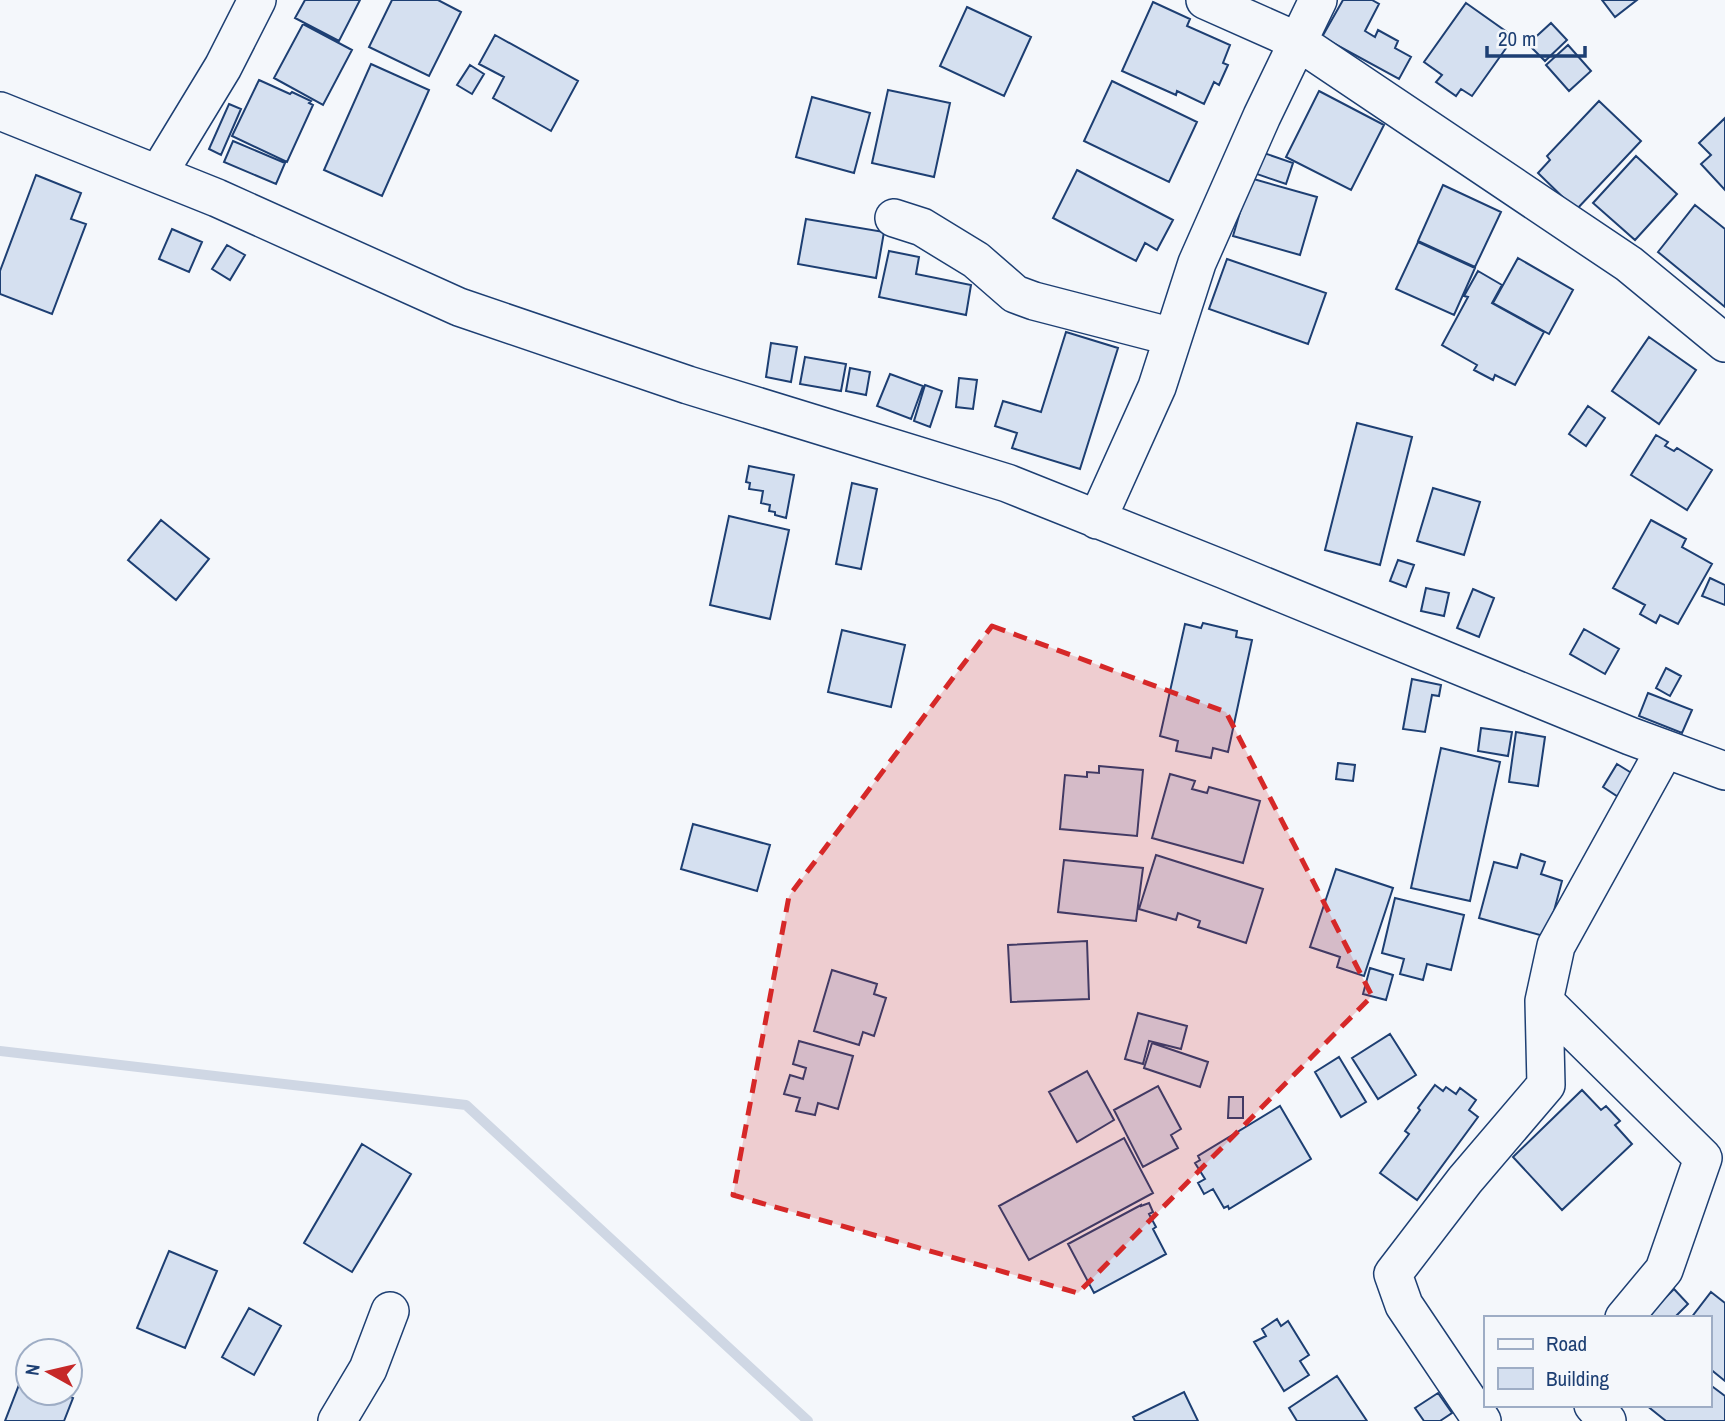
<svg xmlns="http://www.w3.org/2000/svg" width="1725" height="1421" viewBox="0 0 1725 1421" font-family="'Archivo Narrow',sans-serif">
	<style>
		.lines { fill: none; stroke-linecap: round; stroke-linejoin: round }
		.stream { stroke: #cfd7e4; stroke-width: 10 }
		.building { fill: #d5e0f0; stroke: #1d3f73; stroke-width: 2 }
		.minor-casing { stroke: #1d3f73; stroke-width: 40 }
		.minor { stroke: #f4f7fb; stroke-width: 37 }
		.marked { fill: #d62828; fill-opacity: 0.2; stroke: #d62828; stroke-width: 5; stroke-dasharray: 14 9; stroke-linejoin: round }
	</style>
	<rect width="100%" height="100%" fill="#f4f7fb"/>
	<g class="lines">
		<path class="stream" d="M0,1051L466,1105L808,1421"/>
	</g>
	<path class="building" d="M305,0H360L339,41L295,18Z
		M392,0H438L461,12L429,76L369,47Z
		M1343,0H1372L1379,4L1365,31L1375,37L1378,30L1398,41L1395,48L1411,57L1399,79L1322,37Z
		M1602,0H1637L1615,17Z
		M1153,2L1190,19L1187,26L1230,45L1223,63L1228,65L1219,85L1214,82L1204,104L1177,91L1176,95L1122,71Z
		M1466,3L1514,37L1472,96L1461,89L1456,96L1436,82L1442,75L1424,62Z
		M967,7L1031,37L1004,96L940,66Z
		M1551,23L1567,40L1545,61L1528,44Z
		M303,24L352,50L323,105L274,78Z
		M495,35L578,81L551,131L493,98L504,77L479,64Z
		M1568,45L1591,71L1569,91L1546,65Z
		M371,64L429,90L382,196L324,170Z
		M470,65L484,74L472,94L457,85Z
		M259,80L290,94L292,92L311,101L309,103L313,105L287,162L232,136Z
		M1112,81L1197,122L1169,182L1084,141Z
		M888,90L950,103L934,177L872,163Z
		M1319,91L1384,125L1351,190L1286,157Z
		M812,97L870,113L854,173L796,157Z
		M1599,101L1641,141L1576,210L1538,173L1550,160L1547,156Z
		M229,104L241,109L221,155L209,149Z
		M1725,118V190L1701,164L1711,155L1699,143Z
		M233,141L285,163L276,184L224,162Z
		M1258,151L1293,163L1286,184L1251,172Z
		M1636,156L1677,194L1635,240L1593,203Z
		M1077,170L1173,220L1157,250L1145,243L1136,261L1053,218Z
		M36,175L81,193L71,219L86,224L52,314L0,294V271Z
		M1250,178L1317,197L1300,255L1233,236Z
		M1443,185L1501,212L1475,267L1418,241Z
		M1695,205L1725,229V307L1658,252Z
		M806,219L884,232L876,278L798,264Z
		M172,229L202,242L189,272L159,259Z
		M1418,242L1475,268L1454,315L1396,289Z
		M227,245L245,255L230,280L212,269Z
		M889,251L919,257L916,274L971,285L966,315L879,297Z
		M1518,258L1573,290L1549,334L1493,303Z
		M1227,259L1326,293L1308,344L1209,309Z
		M1478,271L1502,285L1492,303L1544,332L1515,385L1495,375L1493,380L1474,370L1477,365L1442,345L1468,297L1464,296Z
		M1066,332L1118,348L1080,469L1012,448L1017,433L995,426L1003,401L1041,412Z
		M1649,337L1696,370L1659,424L1612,391Z
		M771,343L797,347L791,382L766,377Z
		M805,357L846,364L841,391L800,384Z
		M850,368L870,372L866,395L846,391Z
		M890,374L923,386L911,419L877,406Z
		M959,378L977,380L973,409L956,407Z
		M925,385L942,391L930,427L914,421Z
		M1588,406L1605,418L1586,446L1569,434Z
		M1357,423L1412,437L1380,565L1325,550Z
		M1656,435L1668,442L1665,446L1674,451L1677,448L1712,470L1687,510L1631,475Z
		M749,466L794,475L786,518L775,515V512L769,511L770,505L761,503L763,491L749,489L750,483L746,482Z
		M852,483L877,489L861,569L836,564Z
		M1433,488L1480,502L1464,555L1417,541Z
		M729,516L789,530L770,619L710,605Z
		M161,520L209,559L176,600L128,560Z
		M1651,520L1686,539L1682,547L1712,564L1678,624L1660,615L1656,623L1640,614L1645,605L1613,588Z
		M1398,560L1414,565L1406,587L1390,581Z
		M1710,578L1725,585V605L1702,596Z
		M1426,588L1449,593L1444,616L1421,611Z
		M1473,589L1494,598L1479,637L1457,628Z
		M1203,623L1237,631L1236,637L1252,640L1228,752L1213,748L1211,758L1176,751L1178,741L1160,736L1185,624L1201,628Z
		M1584,629L1619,649L1605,674L1570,654Z
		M842,630L905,645L891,707L828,692Z
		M1666,668L1681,676L1670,696L1656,688Z
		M1412,679L1441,685L1439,696L1432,695L1425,732L1403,729Z
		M1648,693L1692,710L1682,733L1639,716Z
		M1481,728L1512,732L1508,756L1478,751Z
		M1516,732L1545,737L1538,786L1509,782Z
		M1441,748L1500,762L1470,901L1411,888Z
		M1338,763L1355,765L1353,781L1336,779Z
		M1617,764L1638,777L1623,800L1603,787Z
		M1099,766L1143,770L1137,836L1060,829L1065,775L1087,777V772L1099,773Z
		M1170,774L1195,781L1192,789L1207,793L1209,787L1260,801L1243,863L1152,838Z
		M693,824L770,845L757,891L681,869Z
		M1521,854L1545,862L1541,874L1562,881L1547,937L1479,918L1494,862L1517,868Z
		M1156,855L1263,889L1246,943L1198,927L1200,921L1178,913L1176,920L1139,909Z
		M1064,860L1143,868L1136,921L1058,912Z
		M1336,869L1393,888L1364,976L1337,967L1340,957L1310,947Z
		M1395,898L1464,915L1451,970L1427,964L1423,980L1400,974L1404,959L1382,953Z
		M1087,941L1089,999L1011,1002L1008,945Z
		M1370,968L1393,975L1386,1000L1363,994Z
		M832,970L877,984L874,994L886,998L874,1036L863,1032L859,1045L814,1031Z
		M1138,1013L1187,1026L1181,1049L1149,1041L1143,1064L1125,1059Z
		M1390,1034L1416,1075L1378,1099L1352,1058Z
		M799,1041L853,1056L838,1109L818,1103L815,1115L796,1111L800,1098L784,1094L790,1075L803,1079L806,1068L793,1064Z
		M1152,1043L1208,1062L1200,1087L1144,1068Z
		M1339,1057L1366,1102L1341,1117L1315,1072Z
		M1087,1071L1114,1120L1077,1142L1049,1092Z
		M1435,1085L1443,1091L1446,1087L1456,1094L1460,1088L1476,1100L1469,1110L1478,1117L1417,1200L1380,1173L1409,1134L1405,1131L1420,1110L1418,1108Z
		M1158,1086L1181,1129L1171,1135L1178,1148L1143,1167L1114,1110Z
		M1582,1090L1601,1110L1606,1106L1620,1121L1615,1125L1632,1144L1562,1210L1513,1157Z
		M1229,1097H1243V1118H1228Z
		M1280,1106L1311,1159L1229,1209L1228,1206L1224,1208L1213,1189L1204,1194L1198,1183L1205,1179L1195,1163L1200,1160L1198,1156Z
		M1124,1138L1153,1193L1029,1260L999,1206Z
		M362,1144L411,1174L352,1272L304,1243Z
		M1149,1203L1153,1212L1149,1214L1156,1227L1153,1229L1166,1254L1094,1293L1068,1244L1141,1205V1206Z
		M169,1251L217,1271L185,1348L137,1328Z
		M1674,1289L1688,1304L1674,1318H1653L1649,1314Z
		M1711,1292L1725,1303V1381L1709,1368V1318H1691Z
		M249,1308L281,1326L254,1375L222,1357Z
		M1277,1319L1281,1326L1288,1321L1309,1355L1300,1361L1309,1375L1284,1391L1254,1342L1266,1336L1262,1329Z
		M1337,1376L1367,1421H1297L1289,1408Z
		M22,1377L28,1380V1393H60L73,1398L64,1421H5Z
		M1709,1384L1725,1396V1421H1666L1646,1405H1709Z
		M1184,1392L1198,1421H1135L1133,1417Z
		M1438,1393L1452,1413L1440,1421H1424L1415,1408Z"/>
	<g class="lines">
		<defs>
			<path id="minor" d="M1205,0L1297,41L1629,264L1725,343
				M0,111L217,198L459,307L688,385L1007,483L1225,570L1630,736L1725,771
				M158,174L223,67L257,0
				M894,218L922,227L976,260L1015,294L1034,301L1173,337
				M1097,520L1157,387L1197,263L1262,116L1318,0
				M1544,1001L1703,1158L1664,1270L1624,1318
				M1593,1405L1607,1421
				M337,1421L368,1369L390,1311
				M1482,1421L1404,1305L1393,1274L1465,1180L1546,1085L1544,1001L1556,946L1665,749"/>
		</defs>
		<use href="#minor" class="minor-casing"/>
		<use href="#minor" class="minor"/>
	</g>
	<path class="marked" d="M992,626L1226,712L1372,996L1078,1293L733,1195L789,896Z"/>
	<rect x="1484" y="1316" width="228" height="91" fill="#f4f7fb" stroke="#9eadc5" stroke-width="2"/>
	<rect x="1498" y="1339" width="35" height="10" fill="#f4f7fb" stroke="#9eadc5" stroke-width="2"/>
	<text x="1546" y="1351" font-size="21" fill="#1d3f73">Road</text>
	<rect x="1498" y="1368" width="35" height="21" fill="#d5e0f0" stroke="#9eadc5" stroke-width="2"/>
	<text x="1546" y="1386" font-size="21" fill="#1d3f73">Building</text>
	<g transform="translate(49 1372) rotate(278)"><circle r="33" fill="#f4f7fb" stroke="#9eadc5" stroke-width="2"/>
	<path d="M0-5L12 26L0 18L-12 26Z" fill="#c62828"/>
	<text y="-10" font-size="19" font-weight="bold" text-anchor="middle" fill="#1d3f73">N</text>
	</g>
	<path d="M1487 46v10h98v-10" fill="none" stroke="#1d3f73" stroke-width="3.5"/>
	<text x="1498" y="46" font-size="21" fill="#1d3f73" stroke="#f4f7fb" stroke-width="5" paint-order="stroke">20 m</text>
</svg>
